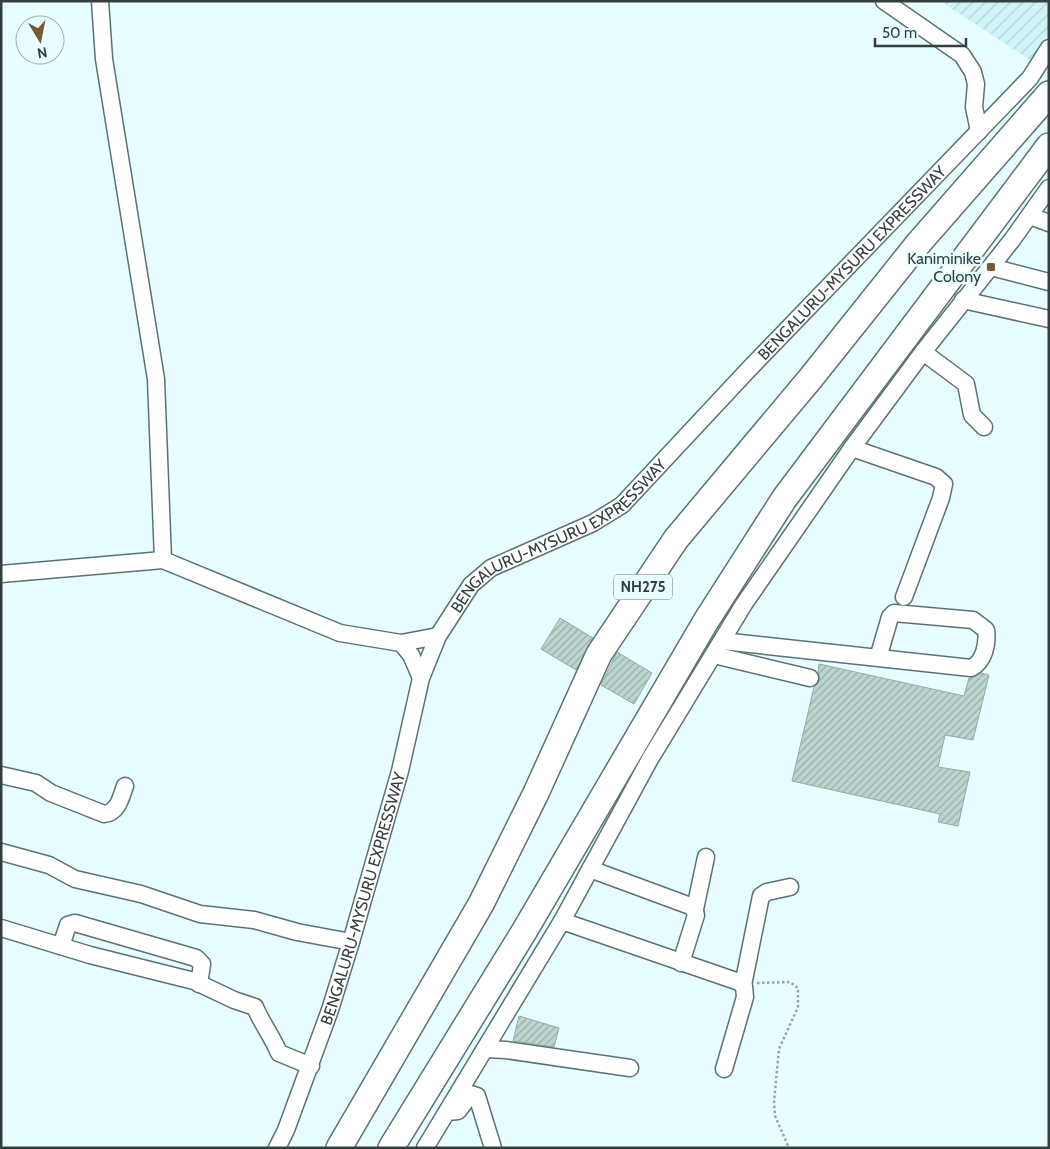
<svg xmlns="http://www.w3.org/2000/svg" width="1050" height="1149" viewBox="0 0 1050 1149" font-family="Cabin,sans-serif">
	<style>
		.industrial { fill: url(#industrial-furrows) }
		.building { fill: url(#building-hatch); stroke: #94aba5 }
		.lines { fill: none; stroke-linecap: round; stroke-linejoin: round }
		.minor-casing { stroke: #5a7274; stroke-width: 19 }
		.highway-casing { stroke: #5a7274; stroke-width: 28 }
		.path { stroke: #94a5a6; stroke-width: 2.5; stroke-dasharray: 2.5 2.5; stroke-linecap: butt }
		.minor { stroke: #fff; stroke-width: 16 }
		.highway { stroke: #fff; stroke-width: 25 }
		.poi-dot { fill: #775b2e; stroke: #e8fdff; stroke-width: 2 }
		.labels { text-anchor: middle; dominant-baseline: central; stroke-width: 5; stroke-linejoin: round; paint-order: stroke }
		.shield { fill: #e8fdff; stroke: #697779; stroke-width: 1 }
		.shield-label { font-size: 15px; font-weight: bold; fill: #333e3f }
		.poi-label { font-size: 16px; fill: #333e3f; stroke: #e8fdff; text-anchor: end }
		.street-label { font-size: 16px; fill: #333e3f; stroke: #e8fdff }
	</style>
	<defs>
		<pattern id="industrial-furrows" width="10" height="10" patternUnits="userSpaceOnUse" patternTransform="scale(1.25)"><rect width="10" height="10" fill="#cff4f7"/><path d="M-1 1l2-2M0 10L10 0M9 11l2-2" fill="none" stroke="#b2d2d5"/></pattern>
		<pattern id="building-hatch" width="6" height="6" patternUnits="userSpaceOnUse" patternTransform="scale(1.25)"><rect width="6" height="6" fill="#bcd5ce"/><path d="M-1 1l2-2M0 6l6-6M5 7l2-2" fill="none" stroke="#99aea9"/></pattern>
	</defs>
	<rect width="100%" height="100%" fill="#e8fdff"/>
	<path class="industrial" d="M940,1H1049V32L1033,62Z"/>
	<path class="building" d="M560,618L593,638L576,670L541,649Z
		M617,652L652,673L634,704L601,685Z
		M819,664L964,696L969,678L981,673L989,675L973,740L945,735L938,767L970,772L958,826L938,822L940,814L792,781L814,687L820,680L818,672Z
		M519,1016L559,1028L554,1047L513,1041Z"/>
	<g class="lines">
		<defs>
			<g id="minor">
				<path d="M100,1L104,59L156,379L163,560"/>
				<path d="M884,1L962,55L973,72L976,84L974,107L979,131"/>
				<path d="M1030,216L1049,223"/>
				<path d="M991,267L1049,282"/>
				<path d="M963,300L1049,319"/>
				<path d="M923,352L966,384L972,415L984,427"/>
				<path d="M852,448L936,477L944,484L941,498L904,597"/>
				<path d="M1,574L163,560L340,633L401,643L438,636"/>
				<path d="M722,641L971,668C984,662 988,644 986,630L973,620L894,613L890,617L878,658"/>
				<path d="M401,643L411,655L421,678"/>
				<path d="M714,655L810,678"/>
				<path d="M1,775L36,783L51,793L104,814C118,813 121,797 125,786"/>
				<path d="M1,852L49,865L75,879L141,894L200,914L254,920L297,932L351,942"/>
				<path d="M590,869L693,907L696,915L681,963"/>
				<path d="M695,909L706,857"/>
				<path d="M562,921L739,982L744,986L745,997L724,1069"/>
				<path d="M1,928L90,955L194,981L234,1000L255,1007C262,1024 272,1036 279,1053L311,1066"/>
				<path d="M61,946L68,925L75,923L196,958L202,964L199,984"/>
				<path d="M743,985L761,896L767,892L790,887"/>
				<path d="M485,1049L506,1050L630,1068"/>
				<path d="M447,1112L458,1111L471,1094L477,1096L493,1148"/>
				<path id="s1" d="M277,1148L286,1130L330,1010L351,942L400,771L421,678L438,636L471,585L491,568L593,523L622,505L749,369L1030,78L1049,48"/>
				<path d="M425,1148L562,921L650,759L744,604L852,448L923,352L1012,240L1049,188"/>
			</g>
			<path id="highway" d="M339,1148L481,904L536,793L599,654L676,539L810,379L917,245L1049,94
				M391,1148L525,930L706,621L784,499L1049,146"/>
		</defs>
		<use href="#minor" class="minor-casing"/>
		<use href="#highway" class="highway-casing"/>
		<path class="path" d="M757,983L790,982L798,988V1007L779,1049L774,1102L775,1116L789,1148"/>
		<use href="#minor" class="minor"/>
		<use href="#highway" class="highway"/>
	</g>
	<rect class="poi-dot" x="986" y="262" width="10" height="10" rx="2.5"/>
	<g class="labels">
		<rect class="shield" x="614" y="574.5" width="58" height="25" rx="4"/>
		<g class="shield-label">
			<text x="643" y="587">NH275</text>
		</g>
		<g class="poi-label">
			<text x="981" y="258">Kaniminike<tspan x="981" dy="18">Colony</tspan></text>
		</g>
		<g class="street-label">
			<text stroke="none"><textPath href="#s1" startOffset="1104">BENGALURU-MYSURU EXPRESSWAY</textPath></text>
			<text stroke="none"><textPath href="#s1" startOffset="699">BENGALURU-MYSURU EXPRESSWAY</textPath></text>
			<text stroke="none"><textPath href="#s1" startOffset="264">BENGALURU-MYSURU EXPRESSWAY</textPath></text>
		</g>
	</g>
	<rect width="1050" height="1149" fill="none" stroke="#333e3f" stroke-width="5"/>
	<g transform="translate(40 40) rotate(170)"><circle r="24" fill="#e8fdff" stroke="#a0b1b2"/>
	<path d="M0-4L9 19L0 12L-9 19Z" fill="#775b2e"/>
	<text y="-8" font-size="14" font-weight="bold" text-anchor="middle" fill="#333e3f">N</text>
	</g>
	<path d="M875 38v8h91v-8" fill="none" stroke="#333e3f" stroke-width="2.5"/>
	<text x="882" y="38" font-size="15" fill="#333e3f" stroke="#e8fdff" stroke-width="4" paint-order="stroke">50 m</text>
</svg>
